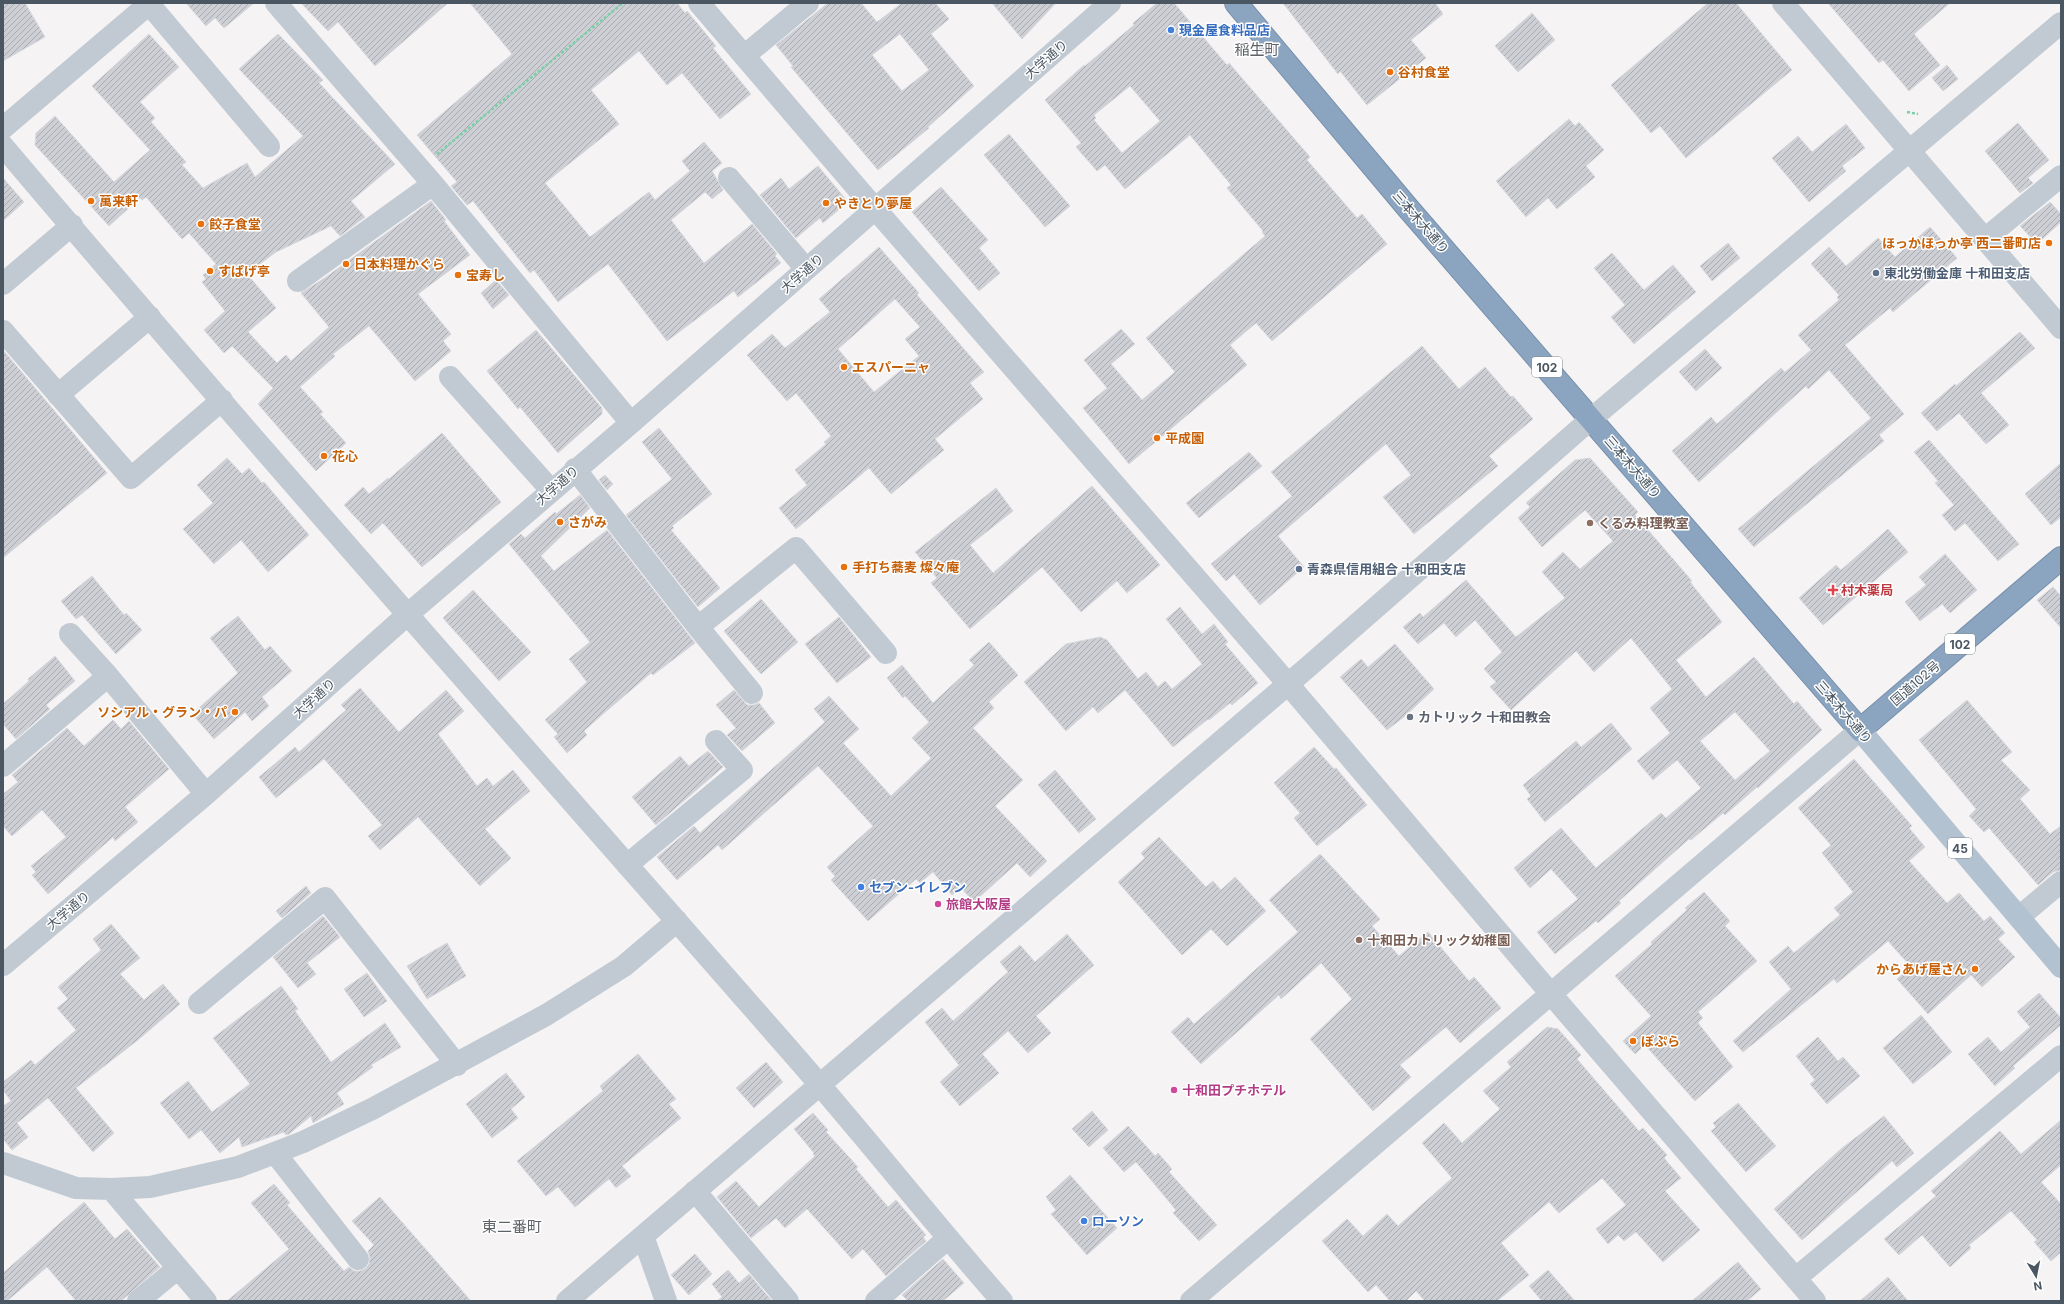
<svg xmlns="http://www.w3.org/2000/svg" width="2064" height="1304" viewBox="0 0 2064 1304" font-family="Inter,'Noto Sans JP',sans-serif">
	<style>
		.building { fill: url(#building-hatch); stroke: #d7d9de; fill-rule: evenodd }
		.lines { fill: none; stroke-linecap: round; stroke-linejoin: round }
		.highway-casing { stroke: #7690ad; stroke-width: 24 }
		.path { stroke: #7ad0a6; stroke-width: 2.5; stroke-dasharray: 3 2; stroke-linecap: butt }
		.minor { stroke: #c1cad2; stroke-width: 22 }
		.major { stroke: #b3c2d1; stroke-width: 22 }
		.highway { stroke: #8ba5c1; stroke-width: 22 }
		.shop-dot { fill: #3f7fe0; stroke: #fff; stroke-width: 1.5 }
		.food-dot { fill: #e8710a; stroke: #fff; stroke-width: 1.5 }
		.service-dot { fill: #5c6f8a; stroke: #fff; stroke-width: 1.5 }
		.education-dot { fill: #8d6e63; stroke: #fff; stroke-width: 1.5 }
		.health-dot { fill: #e0444e; stroke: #fff; stroke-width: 1.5 }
		.worship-dot { fill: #6b7280; stroke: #fff; stroke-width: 1.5 }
		.hotel-dot { fill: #d1479c; stroke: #fff; stroke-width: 1.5 }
		.labels { text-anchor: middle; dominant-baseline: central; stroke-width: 3; stroke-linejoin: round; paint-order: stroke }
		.shield { fill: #fff; stroke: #808990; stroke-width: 1 }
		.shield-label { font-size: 12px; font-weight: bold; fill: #4a5661 }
		.shop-label { font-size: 13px; font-weight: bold; fill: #366cbe; stroke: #fff; text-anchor: start }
		.street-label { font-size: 13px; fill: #4a5661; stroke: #fff }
		.food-label { font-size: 13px; font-weight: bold; fill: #c56008; stroke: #fff; text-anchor: start }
		.service-label { font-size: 13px; font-weight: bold; fill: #4e5e75; stroke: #fff; text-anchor: start }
		.education-label { font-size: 13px; font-weight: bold; fill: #785e54; stroke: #fff; text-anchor: start }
		.health-label { font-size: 13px; font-weight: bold; fill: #be3a42; stroke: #fff; text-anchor: start }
		.worship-label { font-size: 13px; font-weight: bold; fill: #5b616d; stroke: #fff; text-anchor: start }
		.hotel-label { font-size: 13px; font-weight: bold; fill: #b23c85; stroke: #fff; text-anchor: start }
		.quarter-label { font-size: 15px; fill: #5f6368; stroke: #fff }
	</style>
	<defs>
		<pattern id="building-hatch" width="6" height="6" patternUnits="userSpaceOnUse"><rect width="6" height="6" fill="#cdcfd5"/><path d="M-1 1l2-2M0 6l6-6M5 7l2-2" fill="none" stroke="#a8abb0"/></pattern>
	</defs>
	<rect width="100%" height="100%" fill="#f5f3f3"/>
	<path class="building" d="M3,3H25L45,37L3,61Z
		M186,3H254L224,28L215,18L206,26Z
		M301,3H448L375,66L338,22L328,31Z
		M470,3H677L685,13L687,11L716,46L713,48L751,94L720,119L682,73L667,85L639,51L591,90L619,124L545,183L590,237L649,192L655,200L690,171L682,161L704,142L722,163L712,171L723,190L712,199L705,192L671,220L704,263L752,224L777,254L775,256L781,263L738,297L734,291L667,341L608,264L558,302L534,270L530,273L473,201L467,205L451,186L457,182L417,135L512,54Z
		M828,3H861L877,22L902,3H935L949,19L931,34L974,86L928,127L929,128L878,170L791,67L793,66L776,45ZM900,34L929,70L902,91L872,55Z
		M992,3H1056L1022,39Z
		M1157,3H1174L1227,65L1229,63L1291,135L1310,157L1307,160L1357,218L1362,214L1387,244L1272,341L1256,323L1230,345L1247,365L1129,464L1083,408L1107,388L1084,360L1121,329L1135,344L1111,364L1142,400L1175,372L1146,338L1265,236L1262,232L1263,231L1227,188L1231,185L1190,135L1125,189L1105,165L1097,171L1076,147L1081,143L1045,100L1084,65L1085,66L1134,25L1133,23ZM1130,86L1160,121L1122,153L1094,120L1096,118L1094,115Z
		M1283,3H1435L1443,14L1411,40L1426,58L1367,105L1340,71L1338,74Z
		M1708,3H1736L1792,70L1686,158L1660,126L1651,133L1611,85Z
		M1828,3H1950L1914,34L1940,65L1909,91L1883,60L1879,63Z
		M1532,13L1555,40L1518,72L1495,46Z
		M149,34L179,67L140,102L155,118L151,122L186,162L182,165L203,188L247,163L255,177L303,136L239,69L278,34L323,80L319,83L395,164L351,201L365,217L340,236L331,226L276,252L247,274L276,308L248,332L277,363L286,355L291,361L329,327L301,293L326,277L431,201L446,220L444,221L470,255L418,294L451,334L443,341L451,351L415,381L369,326L333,354L335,356L300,387L323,412L320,414L346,443L316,471L258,404L273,388L232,346L224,353L204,330L225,311L202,282L206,279L203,275L216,264L189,233L182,239L146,197L142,200L140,198L109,226L35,145L36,133L55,116L114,182L150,150L92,86Z
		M1947,65L1958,79L1943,91L1932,78Z
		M1569,119L1575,126L1579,122L1604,150L1586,166L1595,177L1557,209L1548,198L1526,217L1496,181Z
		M2018,123L2049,160L2028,178L2033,183L2020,193L1985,151Z
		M1846,124L1865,148L1842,166L1846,171L1809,202L1772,158L1798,136L1812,152Z
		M1009,134L1070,206L1045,227L984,155Z
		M818,166L848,202L823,223L820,218L796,238L760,195L781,178L789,189Z
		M3,178L24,202L3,221Z
		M941,187L988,240L979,248L1000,273L979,291L912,212Z
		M2050,202L2061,214V222L2037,244L2020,226Z
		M1930,227L1957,258L1893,312L1890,308L1845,345L1904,414L1879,435L1884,441L1754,547L1738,529L1871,418L1829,370L1808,389L1806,386L1699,482L1672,451L1711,417L1717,424L1781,368L1785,372L1811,350L1798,335L1839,300L1837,297L1839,295L1811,264L1829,247L1846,266L1878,238L1895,257Z
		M1728,243L1740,258L1712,281L1700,266Z
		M879,247L919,293L917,295L984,372L970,383L983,399L935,439L944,450L891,494L869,468L796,529L779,508L807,485L795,470L826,444L824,442L831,436L796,393L787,401L747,355L772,334L785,348L830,312L819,299ZM895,299L920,327L905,339L919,356L874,392L838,349Z
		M1612,253L1644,290L1673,265L1696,292L1634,344L1611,317L1625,305L1594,268Z
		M496,280L509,295L493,309L481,293Z
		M536,330L602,408V414L558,453L520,407L518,409L487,371Z
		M2020,332L2035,348L1981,393L2009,425L1986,444L1959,413L1937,431L1921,413L1955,384L1956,386Z
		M1422,346L1459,389L1485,367L1511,397L1513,396L1533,419L1489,456L1498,466L1414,534L1383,497L1411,475L1386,444L1278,536L1304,567L1260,605L1234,574L1226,581L1211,564L1292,496L1271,472Z
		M1705,349L1722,368L1696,391L1679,372Z
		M3,350L107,473L3,558Z
		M659,428L712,494L672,526L674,528L671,530L720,588L698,607L626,515L672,479L642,442Z
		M442,433L501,502L422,567L383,523L371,534L344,505L363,487L369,494L388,478L389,479Z
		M1929,440L2019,544L1998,561L1965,523L1955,531L1942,515L1954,505L1935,483L1938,481L1914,452Z
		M1249,452L1262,466L1199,518L1186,503Z
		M227,458L242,474L249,468L262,483L264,482L309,535L268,572L241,540L214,564L183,529L213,503L197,485Z
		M1590,458L1638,512L1635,515L1692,581L1690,582L1722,622L1676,660L1706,697L1754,657L1794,704L1797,701L1822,730L1758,788L1757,787L1725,815L1723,813L1691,840L1689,839L1619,901L1621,903L1598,923L1596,921L1555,954L1537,932L1578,899L1551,869L1530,888L1514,868L1561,828L1596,868L1661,813L1666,818L1701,788L1677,760L1653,780L1637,761L1670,733L1650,708L1672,689L1631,638L1594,672L1576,651L1511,710L1490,687L1496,682L1484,669L1502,652L1475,620L1456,637L1444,623L1418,644L1403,627L1420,613L1423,617L1466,580L1516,637L1565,598L1542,572L1563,552L1580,569L1613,541L1585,510L1542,547L1518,518L1530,507L1526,503L1575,460ZM1735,712L1770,751L1735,780L1700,741Z
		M2061,463V517L2051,525L2025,494Z
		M605,475L613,484L607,490L599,480Z
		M1092,486L1160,565L1127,593L1117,581L1081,612L1042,567L970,629L931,583L937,578L915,552L996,488L1013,511L970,545L993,573Z
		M580,495L590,508L541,556L554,571L607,530L695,643L653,675L651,673L603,714L584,731L587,735L567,753L554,737L558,734L545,720L587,682L569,659L590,642L509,544L521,534L525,538L555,512L556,514Z
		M1888,529L1908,552L1823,625L1799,598L1836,565L1841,570Z
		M1945,554L1977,590L1950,613L1942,604L1920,621L1905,602L1926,585L1919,577Z
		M92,576L124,615L126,613L142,630L116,654L82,615L76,619L61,601Z
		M2053,587L2061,596V628L2037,600Z
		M473,590L531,652L499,681L443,618Z
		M761,599L798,642L761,674L724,631Z
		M1180,607L1202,634L1214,624L1228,642L1225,644L1258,683L1232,705L1230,703L1209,720L1208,719L1173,747L1125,690L1098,713L1093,707L1066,731L1024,682L1066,644L1100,637L1107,640L1138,679L1146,672L1158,687L1165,681L1172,689L1202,664L1166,619Z
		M238,616L265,650L270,646L292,671L262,697L269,706L252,721L245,712L214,739L192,714L238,673L210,638Z
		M839,617L871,657L837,683L805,644Z
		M989,642L1018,675L989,702L994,708L973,728L1023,780L995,806L1047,861L1030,877L1017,863L974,902L961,888L952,895L933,872L920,883L916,879L868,921L831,880L835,876L827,867L873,826L818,766L722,850L718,845L677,880L657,857L694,826L700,833L825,722L814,709L829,696L859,729L843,743L891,796L931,758L912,738L929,722L905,696L903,698L887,678L902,665L933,703L974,665L969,660Z
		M1395,644L1434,689L1404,717L1387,730L1340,677L1361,659L1368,667Z
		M55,656L75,681L46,705L50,709L16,739L3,724V704L29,681L28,679Z
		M360,688L399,732L446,690L464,711L438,734L477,786L487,778L493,786L513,770L530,791L485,829L511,858L480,886L418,817L380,850L368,836L382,825L324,759L276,798L259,777L295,747L299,752L346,710L341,705Z
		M734,690L747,705H754L759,703L775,723L742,751L727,735L736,728L716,705Z
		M1967,700L2012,752L2001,760L2030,790L2020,799L2050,834L2061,826V870L2053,872L2038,885L1989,828L1984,832L1969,816L1976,809L1919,740Z
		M113,720L121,729L129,721L169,769L125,807L138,822L115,841L113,837L48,894L32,875L36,872L31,866L66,837L42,810L12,836L3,826V794L18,782L12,775L67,728L84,746Z
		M1611,723L1632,749L1545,822L1527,799L1531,796L1523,785L1576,741L1581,747Z
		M1314,747L1334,769L1336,768L1367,805L1317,846L1294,818L1300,813L1274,783Z
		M708,751L723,767L656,825L632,797L680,756L689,766Z
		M1854,759L1912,826L1909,828L1925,847L1909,861L1947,903L1959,893L1984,921L1990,916L2005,933L1998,939L2015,957L1982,987L1971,975L1928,1014L1897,979L1911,967L1888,941L1837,983L1834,979L1743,1052L1733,1041L1791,989L1769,962L1788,946L1794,953L1840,915L1834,908L1853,892L1822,853L1831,845L1798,808Z
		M1055,770L1096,819L1079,833L1038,785Z
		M1159,837L1206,887L1213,881L1221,890L1235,877L1266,911L1227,946L1211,929L1182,955L1118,882L1145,858L1141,853Z
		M1320,854L1380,919L1372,926L1399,956L1428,932L1469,981L1474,977L1501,1008L1460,1043L1446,1027L1400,1065L1411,1077L1373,1111L1310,1039L1352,999L1321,963L1281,999L1279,995L1201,1064L1171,1032L1188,1017L1194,1024L1298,932L1269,900Z
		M306,886L311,893L282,918L276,911Z
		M1704,892L1730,921L1725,926L1757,961L1698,1012L1703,1018L1698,1023L1733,1067L1695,1101L1645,1045L1635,1054L1623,1041L1651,1016L1615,976L1652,944L1651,942L1687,910L1685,908Z
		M323,916L340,937L307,963L316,974L298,988L273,957Z
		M111,924L140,958L120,974L144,1000L163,984L180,1004L138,1040L76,1088L114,1133L93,1152L48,1098L17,1123L28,1137L12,1150L3,1139V1106L11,1101L3,1090V1082L31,1060L35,1065L76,1030L57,1008L68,999L58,987L101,950L93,939Z
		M1067,934L1094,965L1036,1016L1051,1033L1028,1053L1008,1031L982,1054L999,1073L960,1106L940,1082L959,1065L925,1022L942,1008L953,1021L1008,972L1000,962L1020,945L1035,962Z
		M447,943L466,976L427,999L407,966Z
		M367,973L387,1001L364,1017L344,989Z
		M281,986L298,1009L295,1011L331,1062L385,1023L401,1047L371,1065L373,1067L337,1093L344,1104L313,1123L311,1116L289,1134L286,1135L284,1132L242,1147L239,1137L220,1153L201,1130L189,1139L160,1103L188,1081L212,1112L250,1084L213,1038Z
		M2039,993L2061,1018V1025L2013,1066L2015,1068L1995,1086L1968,1054L1988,1037L2001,1052L2030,1027L2017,1012Z
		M1921,1015L1952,1052L1913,1084L1883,1048Z
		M1547,1027L1558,1029L1581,1055L1577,1059L1639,1131L1643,1128L1667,1155L1664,1158L1681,1178L1665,1191L1700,1230L1663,1262L1636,1232L1624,1241L1618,1235L1608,1244L1596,1229L1626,1205L1602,1178L1559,1213L1549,1202L1501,1243L1529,1275L1497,1301H1425L1416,1291L1406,1301H1390L1376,1285L1368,1292L1322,1241L1347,1219L1363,1236L1387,1214L1398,1226L1452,1178L1422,1143L1444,1123L1462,1143L1500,1109L1483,1091L1511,1067L1507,1062Z
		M1818,1037L1838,1061L1843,1057L1860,1076L1827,1104L1810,1084L1815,1080L1796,1056Z
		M638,1054L676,1099L669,1104L681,1118L622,1166L631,1176L616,1188L609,1179L575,1207L558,1187L546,1196L517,1161L603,1091L600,1086Z
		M766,1062L783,1082L754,1108L736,1088Z
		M506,1073L525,1097L511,1109L518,1118L492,1138L466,1104Z
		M1738,1103L1776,1146L1746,1172L1711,1131L1716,1127L1713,1123Z
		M1092,1111L1108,1130L1089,1147L1072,1129Z
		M813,1113L828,1130L826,1132L858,1167L856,1169L888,1207L896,1200L926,1235L923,1237L926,1241L886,1276L863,1249L852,1259L807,1209L785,1228L776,1218L751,1238L717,1197L736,1181L759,1207L815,1156L813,1154L814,1153L794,1129Z
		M1884,1116L1914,1153L1897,1167L1892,1161L1802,1240L1774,1209L1842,1148Z
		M2061,1120V1165L2041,1182L2061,1204V1252L2051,1261L2034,1242L2037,1240L2011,1211L1969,1245L1971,1248L1950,1267L1922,1235L1899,1255L1884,1239L1936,1196L1931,1191L2000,1131L2021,1154Z
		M1128,1126L1155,1156L1158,1153L1172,1169L1169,1172L1217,1225L1199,1241L1173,1213L1176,1210L1136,1162L1124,1172L1103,1148Z
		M1070,1175L1117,1228L1087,1255L1051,1214L1056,1210L1046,1197Z
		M274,1184L290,1203L287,1205L344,1271L349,1267L354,1271H360L365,1269L369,1264L370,1258L368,1251L374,1245L352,1221L380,1197L471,1301H227L289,1249L251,1203Z
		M84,1202L115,1239L127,1229L160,1267L121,1301H76L47,1267L7,1301H3V1273Z
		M695,1254L712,1274L689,1295L671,1275Z
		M943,1259L964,1283L943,1301H908L902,1295Z
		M1738,1262L1761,1289L1747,1301H1692Z
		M728,1270L739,1283L749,1274L772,1301H717L722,1297L712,1284Z
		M1548,1270L1575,1301H1542L1529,1286Z
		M1888,1277L1908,1301H1860Z"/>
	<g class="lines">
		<defs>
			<path id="highway" d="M1236,3L1407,207L1860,730L2061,558"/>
		</defs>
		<use href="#highway" class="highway-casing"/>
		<path class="path" d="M1907,112L1918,114
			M437,154L623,3"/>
		<path class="minor" d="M276,3L433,184L631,423
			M699,3L858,189L1288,684L1551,994L1815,1301
			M1783,3L2061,328
			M149,4L269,146
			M744,56L808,3
			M3,128L150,3
			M3,146C262,452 530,753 794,1055C865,1136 931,1220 1002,1301
			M729,178L806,269
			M1986,238L2061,176
			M298,281L433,184
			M3,284L72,225
			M3,331L131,478L222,400
			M450,377L551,490
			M58,395L150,317
			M575,469L698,627L752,693
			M698,627L796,548L886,653
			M70,634L108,676L206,794
			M3,766L108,676
			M627,865L742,770L716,741
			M2019,917L2061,882
			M3,965L206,794L407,615L631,423L1110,3
			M199,1003L325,898L457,1065
			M275,1153L358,1259
			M3,1163L76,1188L111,1189L150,1187L238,1167L303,1142L372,1109L546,1015L624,966L677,921
			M111,1189L206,1301
			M695,1191L788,1301
			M643,1236L666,1301
			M1796,1278L2061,1056
			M138,1301L178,1268
			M567,1301L1308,667L1591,419L2061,23
			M876,1301L947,1239
			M1191,1301L1860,730"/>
		<path class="major" d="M1860,730L2061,967"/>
		<use href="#highway" class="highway"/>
	</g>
	<g class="shop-dot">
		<circle cx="1171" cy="30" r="4"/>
		<circle cx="861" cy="887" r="4"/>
		<circle cx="1084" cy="1221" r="4"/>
	</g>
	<g class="food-dot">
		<circle cx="1390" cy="72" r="4"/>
		<circle cx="91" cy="201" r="4"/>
		<circle cx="826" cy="203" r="4"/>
		<circle cx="201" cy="224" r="4"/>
		<circle cx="2049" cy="243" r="4"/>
		<circle cx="346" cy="264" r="4"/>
		<circle cx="210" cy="271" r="4"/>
		<circle cx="458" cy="275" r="4"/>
		<circle cx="844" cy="367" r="4"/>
		<circle cx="1157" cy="438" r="4"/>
		<circle cx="324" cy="456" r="4"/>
		<circle cx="560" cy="522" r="4"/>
		<circle cx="844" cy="567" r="4"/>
		<circle cx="235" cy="712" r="4"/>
		<circle cx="1975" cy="969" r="4"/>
		<circle cx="1633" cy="1041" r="4"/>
	</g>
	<g class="service-dot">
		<circle cx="1876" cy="273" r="4"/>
		<circle cx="1299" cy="569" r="4"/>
	</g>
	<g class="education-dot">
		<circle cx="1590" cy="523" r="4"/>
		<circle cx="1359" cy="940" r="4"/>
	</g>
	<path class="health-dot" d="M1831 584h4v4h4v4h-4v4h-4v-4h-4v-4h4z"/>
	<circle class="worship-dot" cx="1410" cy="717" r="4"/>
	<g class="hotel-dot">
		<circle cx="938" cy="904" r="4"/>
		<circle cx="1174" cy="1090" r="4"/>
	</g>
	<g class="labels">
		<g class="shield">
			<rect x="1532" y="357" width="30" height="20" rx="3"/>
			<rect x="1945" y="634" width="30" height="20" rx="3"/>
			<rect x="1948" y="838" width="24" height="20" rx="3"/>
		</g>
		<g class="shield-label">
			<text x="1547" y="367">102</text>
			<text x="1960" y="644">102</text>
			<text x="1960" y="848">45</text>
		</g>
		<g class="shop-label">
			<text x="1179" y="30">現金屋食料品店</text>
			<text x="869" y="887">セブン-イレブン</text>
			<text x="1092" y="1221">ローソン</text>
		</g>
		<g class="street-label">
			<text transform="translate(1046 59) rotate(-41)">大学通り</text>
			<text transform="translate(1421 222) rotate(49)">三本木大通り</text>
			<text transform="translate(802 273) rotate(-41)">大学通り</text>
			<text transform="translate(1633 467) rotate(49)">三本木大通り</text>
			<text transform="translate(557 485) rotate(-41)">大学通り</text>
			<text transform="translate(1915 683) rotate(-41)">国道102号</text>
			<text transform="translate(314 698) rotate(-42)">大学通り</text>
			<text transform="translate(1844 712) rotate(49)">三本木大通り</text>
			<text transform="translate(68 910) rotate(-40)">大学通り</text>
		</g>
		<g class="food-label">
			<text x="1398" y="72">谷村食堂</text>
			<text x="99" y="201">萬来軒</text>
			<text x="834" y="203">やきとり夢屋</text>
			<text x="209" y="224">餃子食堂</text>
			<text x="2041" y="243" text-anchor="end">ほっかほっか亭 西二番町店</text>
			<text x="354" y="264">日本料理かぐら</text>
			<text x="218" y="271">すぱげ亭</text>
			<text x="466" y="275">宝寿し</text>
			<text x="852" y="367">エスパーニャ</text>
			<text x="1165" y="438">平成園</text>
			<text x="332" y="456">花心</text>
			<text x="568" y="522">さがみ</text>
			<text x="852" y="567">手打ち蕎麦 燦々庵</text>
			<text x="227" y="712" text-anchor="end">ソシアル・グラン・パ</text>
			<text x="1967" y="969" text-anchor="end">からあげ屋さん</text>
			<text x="1641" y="1041">ぽぷら</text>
		</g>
		<g class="service-label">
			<text x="1884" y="273">東北労働金庫 十和田支店</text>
			<text x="1307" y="569">青森県信用組合 十和田支店</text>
		</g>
		<g class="education-label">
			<text x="1598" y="523">くるみ料理教室</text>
			<text x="1367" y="940">十和田カトリック幼稚園</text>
		</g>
		<g class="health-label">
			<text x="1841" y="590">村木薬局</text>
		</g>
		<g class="worship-label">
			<text x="1418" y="717">カトリック 十和田教会</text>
		</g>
		<g class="hotel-label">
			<text x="946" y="904">旅館大阪屋</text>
			<text x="1182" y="1090">十和田プチホテル</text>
		</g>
		<g class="quarter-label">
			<text x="1257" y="49">稲生町</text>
			<text x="512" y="1226">東二番町</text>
		</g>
	</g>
	<rect width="2064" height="1304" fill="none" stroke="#4a5661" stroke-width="8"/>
	<g transform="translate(2036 1276) rotate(170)" stroke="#ffffff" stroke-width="3" paint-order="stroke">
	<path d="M0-3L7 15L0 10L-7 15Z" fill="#4a5661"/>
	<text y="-6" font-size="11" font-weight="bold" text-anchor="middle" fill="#4a5661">N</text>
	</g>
</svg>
